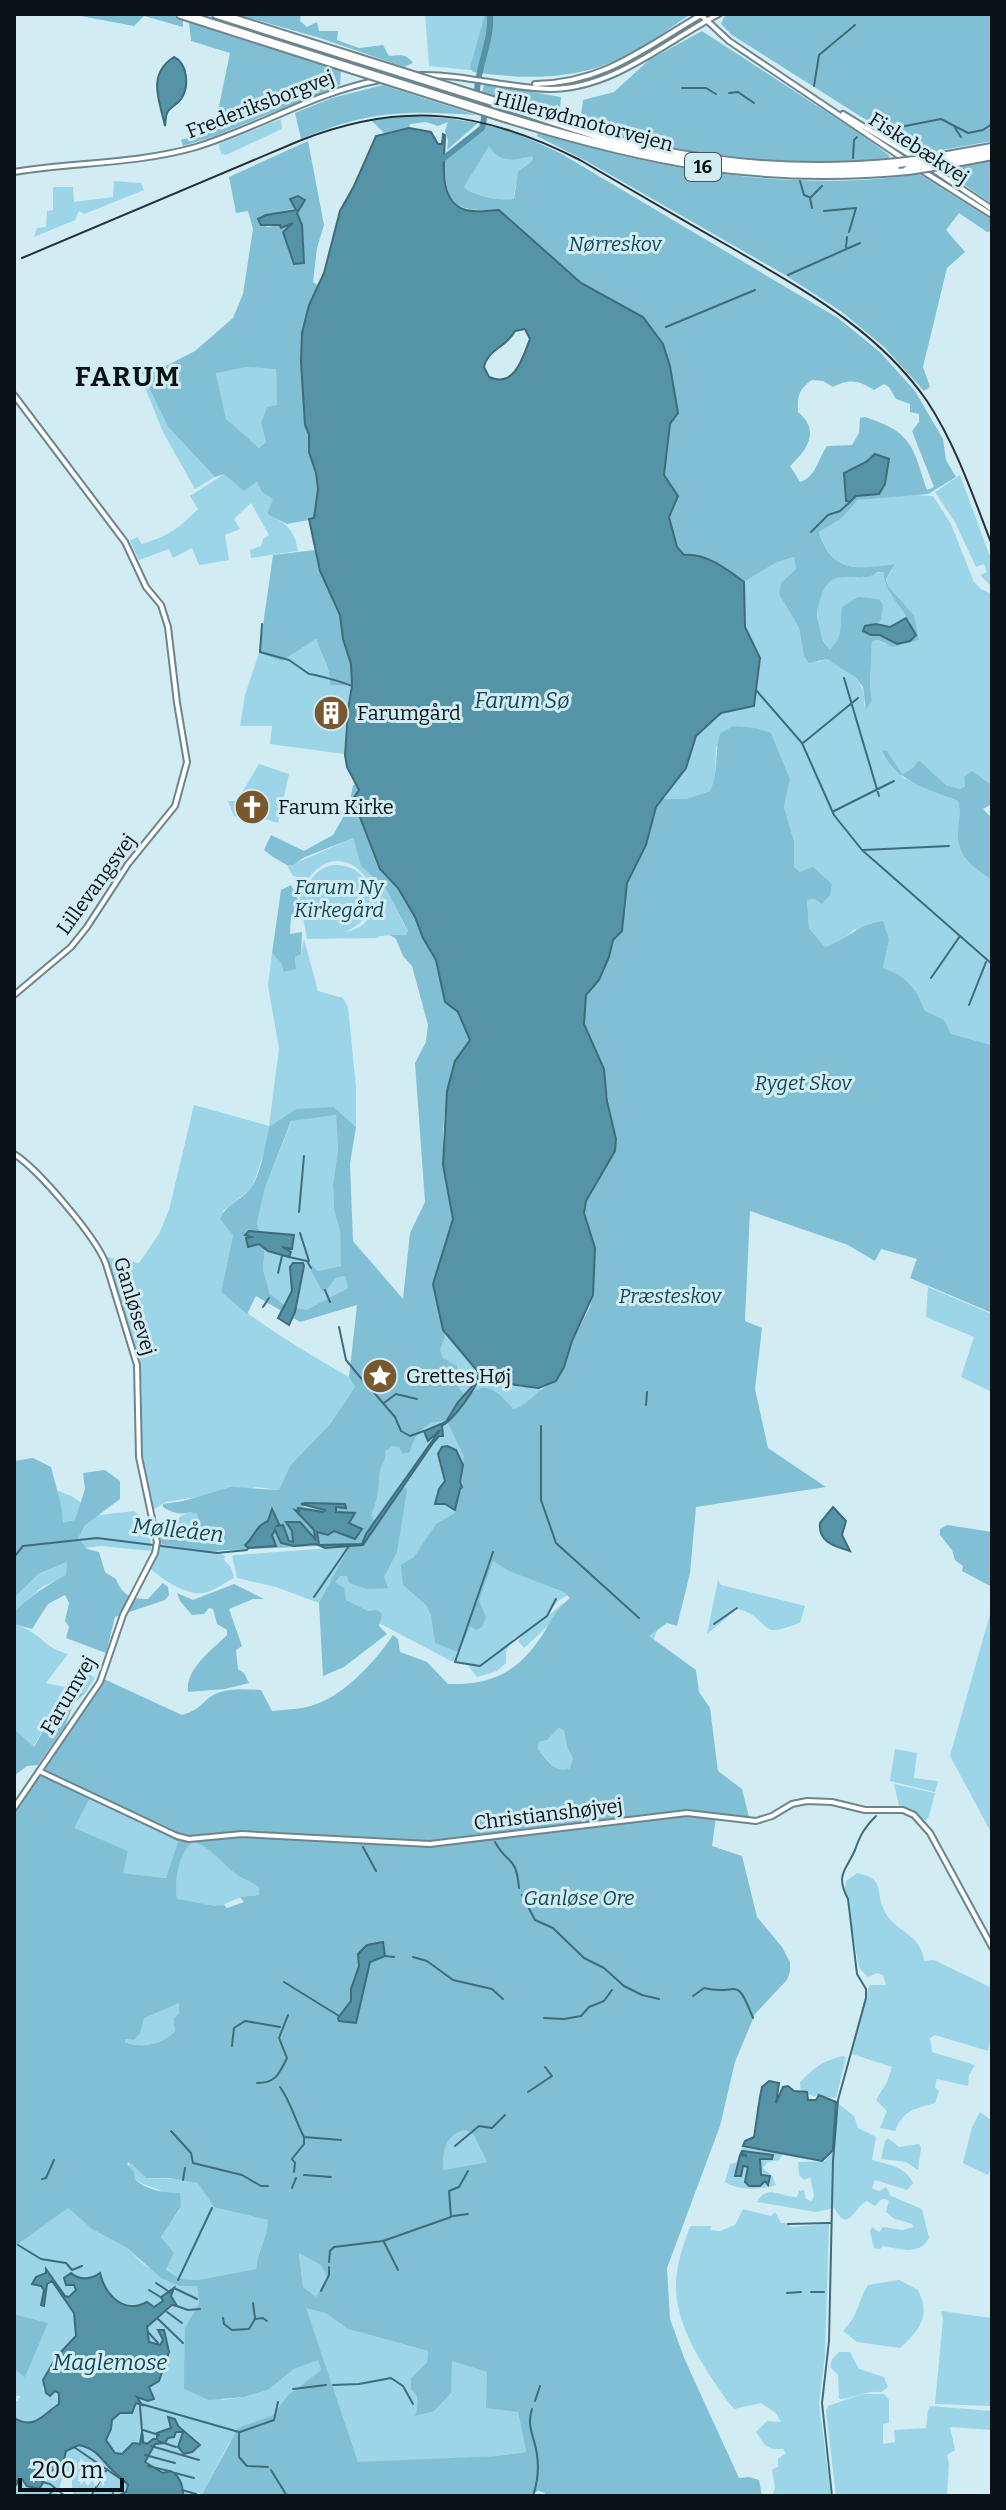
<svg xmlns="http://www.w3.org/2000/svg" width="1006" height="2510" viewBox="0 0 1006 2510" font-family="Bitter,serif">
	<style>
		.green { fill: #9cd5e7; fill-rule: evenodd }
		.forest { fill: #81c0d4; fill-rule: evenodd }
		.water { fill: #5593a6; stroke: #3e6c7a; stroke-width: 2; fill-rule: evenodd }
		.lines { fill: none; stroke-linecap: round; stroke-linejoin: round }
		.stream { stroke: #3e6c7a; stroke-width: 2 }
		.river { stroke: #5593a6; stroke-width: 6 }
		.minor-casing { stroke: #6d858d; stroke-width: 8 }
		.highway-casing { stroke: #6d858d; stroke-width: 12 }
		.minor { stroke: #fff; stroke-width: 4 }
		.highway { stroke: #fff; stroke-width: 8 }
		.tram { stroke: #263135; stroke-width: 2 }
		.highway-bridge-casing { stroke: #6d858d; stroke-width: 12; stroke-linecap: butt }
		.highway-bridge { stroke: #fff; stroke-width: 8 }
		.labels { text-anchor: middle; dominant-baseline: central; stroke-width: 6; stroke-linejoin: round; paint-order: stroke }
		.shield { fill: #d2ecf4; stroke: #455358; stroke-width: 2 }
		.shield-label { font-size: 18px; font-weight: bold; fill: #091215 }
		.street-label { font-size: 20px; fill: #091215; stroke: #d2ecf4 }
		.park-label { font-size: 20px; font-style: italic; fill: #124957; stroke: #d2ecf4 }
		.poi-label { font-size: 20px; fill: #091215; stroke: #d2ecf4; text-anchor: start }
		.water-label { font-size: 22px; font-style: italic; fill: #124957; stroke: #d2ecf4 }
		.district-label { font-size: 28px; font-weight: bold; letter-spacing: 2px; fill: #091215; stroke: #d2ecf4 }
	</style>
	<rect width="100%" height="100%" fill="#d2ecf4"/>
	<path class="green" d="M425,14H489L480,71L429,66Z
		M281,119L282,129L226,155L221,154L219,144Z
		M489,145L522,159L532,156L533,160C520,168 514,184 514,199C501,202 475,196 464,187Z
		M114,181L141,183L144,190L84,214L79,211L75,220L34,237L37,228L46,227L47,211L53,210V187H73L74,202L113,197Z
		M247,367L276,368L277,405L261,423L266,442L259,448L226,420L216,372Z
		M143,383H147L168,427L215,477L195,489L163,432Z
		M224,474L257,481L274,499L267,514C286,523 295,530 298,551L251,558L250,550L261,546L263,539L269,535L251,503L234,519L240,529L225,535L229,560L199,565L192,548L173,558L169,549L139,560L130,541L137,537L142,544C170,535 177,530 198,509L190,496Z
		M960,475L992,562V587L980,575L987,572L984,564L976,567L956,524L935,492Z
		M899,494L933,496L951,524L974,582L981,589L992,594V785L981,777L960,789L946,785L919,760L914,768L901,774L887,751L903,778L958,801C962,817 956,827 958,841C962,861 976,869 992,880V1045L950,1034L944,1020L924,1010L883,968L889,940L855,929L838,943L825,947L809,928L807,900L815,899L800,872L794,867V841L784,807L790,779L771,733L716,747L715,781L710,791L686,799H663L686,768L696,736L721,713L756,690L760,658L745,627L744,582L775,563L794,557L796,569L779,594L799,628L804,656L818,662L827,659C848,670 868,681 864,707L872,700L870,685L872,641L878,640L885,644L919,640L914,615L888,586L886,579L892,570L889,565C853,570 831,570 819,531L842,518L858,500Z
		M885,571L890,594L902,606L911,623L909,620L890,627L876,624L881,620L841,611C843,626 842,639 830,649C815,637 812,593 830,581C840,573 851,580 860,578C869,577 876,573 885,571Z
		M316,639C321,655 331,668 330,685L351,686L346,715L344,754L270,744L272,726H240L245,695L259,653L282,661Z
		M259,764L289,774L278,823L252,815L254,818L252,822L234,816L228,801H237Z
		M353,838L361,866L386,889L408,932L406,935L379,936L378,938L307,939L298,890L305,892C328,827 415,895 346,932C411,917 347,819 306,882L303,878L293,876L287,865C295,865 340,843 353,838Z
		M304,939L318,991L343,998L348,1007L356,1087V1127L334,1107L269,1127L266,1146L252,1188L223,1211L227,1224L233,1235L221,1292C261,1326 304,1351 349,1377L355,1387L330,1424L291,1466L279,1490L257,1487L166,1502L153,1510L142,1455V1392L138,1358L106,1257L139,1263L159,1234L169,1210L194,1105L269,1126L279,1048L268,986L272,953L281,963L296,969L295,956L301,954Z
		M336,1115L338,1149L333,1184L334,1210L340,1231L342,1266L318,1271L310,1269L322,1291H326L336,1278L345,1276L348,1288L306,1310L283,1304L270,1294L263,1270L265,1247L257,1223L265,1188L292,1120Z
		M928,1287L992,1314V1392L961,1377L974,1337L926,1317Z
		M443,1330L479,1373L491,1374L509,1385L530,1384L539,1388L666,1603L654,1639L636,1643L568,1595C551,1603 551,1614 537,1625L563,1603L566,1609L524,1648L518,1641L521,1637L514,1638L506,1651V1663L497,1671L477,1677L467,1664L451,1661L324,1594L319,1603L276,1587L237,1578L232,1556L237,1555L329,1548L319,1545L370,1496L386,1453L430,1364ZM439,1451L457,1454L461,1458L462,1479L455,1510L445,1504H437L438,1492L445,1481L439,1463Z
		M14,1474L71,1496L100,1515L134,1511C148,1523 151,1533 151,1551L101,1546L78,1549Z
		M206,1500L217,1551L225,1556L224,1560L231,1567L234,1578C224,1583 214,1591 204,1593C188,1596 160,1579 150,1568L160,1547V1539L168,1538L174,1521Z
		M67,1562V1575L42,1587L14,1612V1598L36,1575Z
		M718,1580L721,1585L805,1606L800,1623C792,1625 780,1631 772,1630C762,1628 757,1612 737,1609L707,1634Z
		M992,1607V1834L950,1756Z
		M14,1624C41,1632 43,1648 68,1654L46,1683L65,1687L78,1667L95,1678L85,1693C60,1697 46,1727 33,1747L14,1729Z
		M559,1728L564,1731L567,1747L573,1760L570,1768C555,1774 548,1760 538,1749L539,1742L547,1740Z
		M895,1749L917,1753L914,1778L938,1781L935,1792L890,1781Z
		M894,1784L935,1793L929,1816L925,1821L912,1810L899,1806Z
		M90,1798L178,1842L167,1878L123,1873L73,1828Z
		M193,1841C211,1846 221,1864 236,1874C243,1880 252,1881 259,1888V1895C241,1896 236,1899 223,1905C212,1910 187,1903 177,1899C174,1882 178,1851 193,1841Z
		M857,1873C887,1879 874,1892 885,1912C896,1933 921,1933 924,1961L934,1960L992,1988V2030L988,2051L935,2035L930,2038L932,2052L975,2065L969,2075L968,2086L937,2079L935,2087L939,2091L935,2103C915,2109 904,2109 895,2131L880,2128L887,2111L876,2100L887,2082L892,2067L852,2054C856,2037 863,1998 870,1985H886L883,1975L877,1973L868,1977L859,1968L845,1888L846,1881Z
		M179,2002V2013L173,2019L175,2031C163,2044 142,2049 125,2042L124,2039L134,2040L140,2034L143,2018Z
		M842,2056L846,2057L836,2098L813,2096L801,2091L800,2082C817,2066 819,2063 842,2056Z
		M839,2104L854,2116L858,2128L876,2137L872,2160C889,2165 905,2166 913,2183L907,2190L875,2180L872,2188L879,2191L886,2187L891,2196L922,2209L929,2238C919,2256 901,2249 883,2246L880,2249L874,2248L870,2231L872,2227L879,2232L883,2227L902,2230L913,2227L912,2224L893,2218L886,2212L889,2201C881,2196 880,2202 875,2206L867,2201C858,2205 855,2216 846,2220L841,2218L834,2208L816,2212L757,2202C767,2183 782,2198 797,2197L799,2191L804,2190L806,2199L812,2201L814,2195L810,2177L804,2180L799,2175L798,2162L825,2161L832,2152Z
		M980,2112L992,2121V2165L988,2175L963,2163L972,2127Z
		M465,2130L473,2134L487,2162L443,2170C443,2151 445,2135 465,2130Z
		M888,2138L899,2147L919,2144L921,2148L918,2170L906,2162L881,2159L885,2141Z
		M742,2147L783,2154L779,2160L768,2162L763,2168L772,2176L776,2185C760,2190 739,2191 725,2182L730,2164L737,2162Z
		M129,2162L146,2178C163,2179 180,2177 197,2182C222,2191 235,2214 269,2220C267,2238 257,2252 256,2269L197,2280L180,2279L166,2268L174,2253L161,2237L181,2208C174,2202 168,2194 160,2190C145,2184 128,2182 129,2162Z
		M67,2207L92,2229L127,2248L144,2265L180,2286H197L199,2303L185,2328L221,2400L244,2397L268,2390L294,2369L318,2359L321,2370L288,2395L273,2415L254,2422L229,2443L201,2496H183L184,2487L170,2471L163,2473L145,2463L146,2456L155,2444L165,2443L169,2438L174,2437L176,2432H183L181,2444L183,2453L195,2449L196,2441L178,2426L176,2420L168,2419L171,2423V2428L158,2433L156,2439L145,2444L143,2438L140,2444L133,2443L122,2454L115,2453L106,2440L111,2429L112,2420L120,2413L135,2410L136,2403L142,2405L136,2400L137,2397L150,2402L154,2396L149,2387L159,2381L169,2352L164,2330L162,2328L159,2334L163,2340L160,2345L149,2342L147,2327L175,2305L171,2295L174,2289L161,2297L163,2301L158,2306C121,2300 119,2317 99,2273L91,2279L64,2278L66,2285H75L76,2290L73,2296H65L55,2285L74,2313L76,2336L44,2378L43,2390L49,2395L55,2391L59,2393L60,2402L33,2423H25L14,2418V2400L17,2401L21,2396H14V2369L25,2376L47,2323L14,2314V2247Z
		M743,2209L771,2216L775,2212L781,2223H787L791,2227L829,2224L825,2356L819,2403L831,2496H772L775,2488L772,2469L778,2467V2459L786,2453L783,2449C767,2450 764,2445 756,2432L767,2421L781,2422L776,2413L761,2403L734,2409L729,2403C706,2371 678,2331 676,2290C675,2269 682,2249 689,2229L691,2226H711L710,2230L720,2231L735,2225Z
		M299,2252L322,2265L327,2277L316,2298L303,2287Z
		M899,2280L918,2290C931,2316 920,2330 900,2348L857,2342L843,2331C859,2315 857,2303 868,2285Z
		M305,2307L325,2313L348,2329L428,2351L427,2362L411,2378L418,2404L415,2415L451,2360L487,2372L518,2412L526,2452L496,2456L358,2463Z
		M941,2311L992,2318V2406L935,2404L943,2319Z
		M839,2352H850L859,2369L884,2377L888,2387L881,2392C865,2390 854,2399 839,2399L838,2375L830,2367L832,2359Z
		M863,2394H884L889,2400V2423L883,2424V2444L895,2442L894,2430L926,2428L928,2410L930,2406L992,2411V2430L950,2427L955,2450L947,2455L949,2464L947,2496H836L826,2411L828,2406Z
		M79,2445C97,2449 101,2459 112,2470C118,2476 123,2478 128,2485L126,2492L118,2496H73L71,2471L64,2472L57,2496H14V2482L22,2479L27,2486L36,2490L50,2471L60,2467L66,2451Z"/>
	<path class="forest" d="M70,14H168L183,19V27L144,16L134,26Z
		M236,14H301L300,21L307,27L317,22L319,31H338L337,40L359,48L383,45L389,56C400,55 406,53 413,63L404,67L320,38Z
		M485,14H691C678,22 667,31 655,39C595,79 543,82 473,72L470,68Z
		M730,14H992V141L920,154L732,35L721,24L724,17Z
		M189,22L341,70L340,85L215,136L183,146L181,140L214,130L230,53L191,41Z
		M702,31L856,131L889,155V158C817,165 740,162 670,148C606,135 545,109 482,93L484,84L561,97L560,110L563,113L581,115L583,100L614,92L649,60Z
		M383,85L476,115C406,110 366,111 301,139L295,113L332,98Z
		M412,116L446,118L478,123L447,150L448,141L445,131L448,122L438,126L426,122L410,124L409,128L384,133L371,120Z
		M486,125L514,132L560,153L838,318L880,352L915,391L943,439L946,460L956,477L928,494L858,500L842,518L819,532C832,574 858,569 895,564L886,579L888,586L914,615L919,640L893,647L878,640L872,641L870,685L872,700L866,710L863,687L855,677L827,659L809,663L804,656L799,628L779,594L781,583L796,569L794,557L775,563L744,582C726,568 707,555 684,555L677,547L669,517L678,496L664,475L670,424L643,317L581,283L499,210C451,211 447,206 444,159ZM489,146C499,163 515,161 532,156L533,160L518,172L514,199C499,201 476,197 464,187ZM812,380L823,381L833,387C851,378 859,381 874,390L884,384L889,387L896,399L910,404V412L919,414V422L912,431L934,487L927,490C912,445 913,433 865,417L860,418L859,433L852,445L827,446C818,459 816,477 800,482L790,466C807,450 821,431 798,412C797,396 799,389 812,380ZM878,572H884C884,596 906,607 914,632L910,641L897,644L880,635H871L865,626L876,624L881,620L883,604L879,599L858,597L842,607C839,623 845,636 830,649C821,642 821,632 818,621C816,613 818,605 821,597C832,562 856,588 878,572Z
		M538,132C655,170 797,193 919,174L992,220V231L987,232L959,213L946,230L965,252L947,268L923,367L930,387L924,391L884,347L842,312L785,275L588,162L537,136Z
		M308,141L324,225L317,248L313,282L319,286C295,331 303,376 305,425L309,434V452L316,473L318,489L314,519L287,524L267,514L273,499L262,492L257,481L244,491L224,474L215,477L168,427L141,371L162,368L195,351L233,318L243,294L253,229L248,211L236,213L229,177ZM296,208C302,232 308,236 290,256L283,232L293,223L267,227L259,222L266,215ZM247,367L276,369L277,405L267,407L261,423L266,442L259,448L226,419L216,373Z
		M992,159V204L943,170Z
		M315,550L320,571L340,615L343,639L351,665V686L330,685C331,668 321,655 316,639L282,661L259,653L273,555Z
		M733,726L755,728L771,733L790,779L784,807L794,841V867L800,872L813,867L832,884L830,895L822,904L815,899L807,900L809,928L825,947C849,939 854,926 883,921L889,940L883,968C904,975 918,989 924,1010L944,1020L951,1034L992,1045V1313L910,1278L917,1259L881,1249L875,1261L848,1245L750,1211L745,1321L762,1328L755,1389L768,1448L826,1487L696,1507L690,1573L677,1626L667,1623L649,1636L696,1670L699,1692L710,1708L718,1771L742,1789L749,1817H716L712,1846L742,1856L757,1917L782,1947L790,1962V1971L787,1980L755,2014L735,2062L720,2126L667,2268L670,2319L685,2360L739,2478L749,2477L759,2480L762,2496H546L545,2493L538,2491L530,2496H201L238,2428L273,2415L288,2395L321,2370L318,2360L294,2369L268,2390L244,2397L209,2400L184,2389L185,2328L199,2303L197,2286H180L161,2278L127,2248L92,2229L68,2208L14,2247V1813L104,1679L182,1715C202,1709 202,1701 215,1694C229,1688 246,1689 261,1690L272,1711C284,1710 299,1709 311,1706C344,1696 374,1663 393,1635L398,1639L400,1652L427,1662L448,1684C487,1685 513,1675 536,1644C551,1625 550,1615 570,1598L564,1592L509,1571L493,1561L479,1601L486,1617L482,1627L476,1630L470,1626L460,1650L455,1651L435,1643L431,1615L426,1605L403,1585L401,1565L414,1557L436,1524L455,1513L460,1489L462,1486L460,1482L464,1457L448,1423C472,1396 478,1367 513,1409C527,1407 536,1390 549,1385L590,1307L593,1295L595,1248L584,1213L586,1201L615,1151L604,1069L584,1023L586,994L599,979L609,957L613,940L622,931L627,883L646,845L656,807L663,799H686L710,791C719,773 714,754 720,734ZM559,1728L564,1731L567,1747L573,1759L570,1768C555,1774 547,1760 538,1749L539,1742L547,1740ZM90,1798L178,1842L166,1878L123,1873L128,1851L74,1828ZM193,1842C211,1846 221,1864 236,1874C243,1880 252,1881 259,1888V1895L240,1897L244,1902L227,1908L224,1905L214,1906L177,1899C174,1882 179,1851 193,1842ZM179,2003V2013L173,2019L175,2031C163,2044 142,2049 125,2042V2039L134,2040L140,2034L144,2018ZM465,2130L473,2134L487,2162L443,2170C443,2151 445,2135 465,2130ZM129,2162L146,2178H169L198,2183L214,2207L268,2220C268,2237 257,2252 256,2269L197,2280L180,2279L166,2269L174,2253L161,2237L181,2207L180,2193C165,2193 145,2190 135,2179L134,2172L127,2164ZM299,2253L321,2265L327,2277L316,2297L303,2287ZM306,2308L325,2313L348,2329L428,2351L427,2362L411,2378V2389C420,2397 418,2405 415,2416L434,2411L451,2393L452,2361L487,2372L486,2408L518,2412L526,2452L496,2456L358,2462Z
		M882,750L887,751L902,774L913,768L919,760L946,785L960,789L965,786L964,777L972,771L992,785V804L983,809L992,818V880C976,869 962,861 958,841C956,827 962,817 958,801C929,789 895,782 882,750Z
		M357,784L359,790L354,800L380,869L398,888L415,917L423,938L436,960L445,1002L458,1012L470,1040L455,1061L447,1091L443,1131V1165L454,1219L433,1284L445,1336L440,1350L443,1358L457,1366V1385L465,1396L446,1422C428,1417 413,1436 410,1452L403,1454L399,1447L392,1446L386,1451C386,1461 380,1466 379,1476C379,1490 377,1501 371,1515L376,1523L362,1544L209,1551L162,1544L160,1536L163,1529H168L174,1535L186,1534L199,1538L197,1531L198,1514L190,1512C179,1515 173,1513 163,1507V1504L183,1501L231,1487L279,1490L290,1466L330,1424L355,1387L349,1377L357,1305L300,1322L256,1296L247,1314L221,1292L233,1235L220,1219C227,1203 241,1201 251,1188C260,1177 266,1142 269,1127L296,1109L334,1107L356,1127L350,1164L353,1241L403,1299L410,1233L425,1202L415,1063L426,1042L428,1025L412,966L403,956L396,939L390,935H406L408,931L386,889L361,866L353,838L305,857L293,865H287L273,857L264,850L271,835L304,851L333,835L349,807L353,785ZM336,1115L338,1149L333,1184L334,1210L340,1231L341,1266L318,1271L312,1265L310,1269L322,1291H326L336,1278L345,1276L348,1288L306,1310L283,1304L270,1294L263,1270L265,1247L257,1223L265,1188L291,1121ZM305,1503L345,1504L336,1507V1512L354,1514L349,1523L362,1529L355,1539L334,1531L328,1535L317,1531L318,1543H281L274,1529L261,1546L248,1547C251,1535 256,1526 268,1521L272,1510L279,1524L277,1526L284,1529L291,1542H293L292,1531L306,1530L315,1539L314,1530L306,1523L298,1508L323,1513L325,1510L304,1507Z
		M291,885L298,900L299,914L291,916L290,934L302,932L301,954L295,957L296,969L284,972L281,963L272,953L281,890Z
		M33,1458L51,1467L61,1505L63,1523L75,1520L85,1489L83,1473L105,1470L120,1481V1499L85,1525L78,1538L87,1549L99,1552L105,1572L116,1579C122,1595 131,1599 148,1599L163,1583L168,1587L169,1595L165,1600L115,1617L106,1653L66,1638L69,1627L65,1621L69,1603L65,1595L48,1604L32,1629L14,1624V1612C30,1596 47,1585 66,1575L67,1562L38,1574L14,1598V1461Z
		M404,1487L407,1490L397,1552L384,1577L388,1588L367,1589L349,1583L347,1576H340L335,1582L344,1588L346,1600L368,1611L377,1610L382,1614L379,1626L387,1634L344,1667L323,1676L319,1603L349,1547L364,1544L367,1535Z
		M947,1525L992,1532V1587L962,1571L963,1566L955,1560L952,1550L940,1535V1529Z
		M234,1584L264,1599H253L229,1609L242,1646L236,1650L238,1669L244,1673L249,1683L225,1689L188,1692C185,1669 212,1650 227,1635V1630L217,1624L213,1609L209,1608L204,1614L192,1615L180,1601L177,1593L193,1600Z
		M85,1693L74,1703L65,1726L38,1765L27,1766L14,1776V1729L34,1747C46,1727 60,1697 85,1693Z
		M14,2314L48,2323L25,2377L14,2369Z"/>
	<path class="water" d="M174,57C187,63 190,86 181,99C178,104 169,108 167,113C165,117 166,122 165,126C160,101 146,75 174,57Z
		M409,128L431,132L438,144H442L443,134L445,135C445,156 436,202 466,210C476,213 489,210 499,210L581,283L643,317L663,344L670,366L678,413L670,424L664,475L678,496L669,517L677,547L684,555C706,553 727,569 744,582L745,627L760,658L754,706L721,713L696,736L686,768L656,807L646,845L627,883L622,931L613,940L609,957L599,980L586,995L584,1024L604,1069L607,1101L616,1139L615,1151L586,1201L584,1213L595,1248L593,1295L572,1341L564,1367L556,1381L539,1388C522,1385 506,1387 491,1374L480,1375C476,1389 454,1419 442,1426L443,1436H439L433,1443L363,1545L325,1548L316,1544L294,1546L281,1543L275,1530L272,1535L276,1546L248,1548L245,1545C254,1538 255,1526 268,1521L272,1509L279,1524L277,1526L283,1525L289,1541L293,1542L292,1531L286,1522H300L315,1539L314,1530L295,1510L299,1511L298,1508L323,1512L325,1510L301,1504L305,1503L345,1504L346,1508L336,1507V1512L355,1513L349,1523L362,1529L355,1539L334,1531L328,1535L317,1532L319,1545L362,1544L366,1534L440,1430L428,1441L424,1431L446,1422L458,1402L476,1382L479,1373L443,1330L433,1284L453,1219L443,1165L447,1091L455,1061L470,1040L458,1012L445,1002L436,960L423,938L415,917L398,888L380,869L353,799L359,790L347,767L345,755L348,709L352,686L351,664L343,639L340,615L320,571L309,519L314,518L318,489L316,473L309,452V434L305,425L301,362L302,333L309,305L324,273L340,211L354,186L376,136ZM525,329L530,339C523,356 515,389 489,377L484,367C488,349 507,347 515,331Z
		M298,196L305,200L297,213L302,225L304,263L294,264L283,232L293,223L281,228L280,225H261L258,219L266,215L296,210L290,199Z
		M875,454L889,459L885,484L879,494L856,496L850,502L846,501L844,473L866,462Z
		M906,618L916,635L910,641L897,644L880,635H871L863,631L865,626L876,624L890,627Z
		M249,1231L294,1235L292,1249L282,1247L291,1252L289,1257L268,1251L259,1244L248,1247L246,1238L251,1237L245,1235Z
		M293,1263H303L304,1266L295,1312L289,1325L278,1318L292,1291L290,1267Z
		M447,1446L456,1450L463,1465L460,1482L462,1487L460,1489L455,1510L445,1504H435L439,1489L445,1481L438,1454L442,1447Z
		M833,1507L846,1521L842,1535L850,1551C834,1546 818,1542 820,1523Z
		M383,1942L385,1956L370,1962L356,2023L339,2021L338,2018L351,2001V1989L359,1966L358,1954L367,1945Z
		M769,2081L779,2083L776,2103L783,2087L788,2086L794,2091L807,2092L808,2100H816L819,2095L836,2102L833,2150L822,2161L743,2146L745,2141L754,2137C757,2120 758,2105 762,2087Z
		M742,2151L773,2155L772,2159H760L761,2175L770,2176L768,2185L765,2181L760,2186H749L745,2182L748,2167L743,2166L741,2176H735L740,2155L747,2156L741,2153Z
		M46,2269L65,2296L69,2297L76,2290L74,2285H66L64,2278L71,2273C80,2281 92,2279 100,2273C105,2294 123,2315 147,2302L154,2307L163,2301L161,2297L174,2288L171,2296L177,2306L172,2305L147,2327L149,2342L160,2345L163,2340L158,2330H164L169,2352L159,2381L149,2387L154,2399L148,2401L137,2397L142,2405L136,2403L132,2413H120L112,2420L111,2429L106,2440L115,2453L122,2454L133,2443L140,2444L142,2432L143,2442L147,2444L153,2439H157V2433L171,2428L168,2417L175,2419L178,2426L200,2445L192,2452L184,2454L178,2447L183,2432H176L174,2437L168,2438L165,2443L155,2444L145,2462L163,2473L170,2471C179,2474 184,2487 183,2496H118L126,2492L128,2485C123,2478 118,2476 112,2470C101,2459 97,2449 79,2445L66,2451L63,2464L50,2472L39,2489L27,2486L22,2479L14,2482V2418C35,2430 42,2415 59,2404V2393L55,2391L50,2396L46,2393L43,2380L57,2356L76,2336L74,2313L52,2281L47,2284L44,2306L41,2305L44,2290L41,2286L32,2284L36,2277L46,2273Z"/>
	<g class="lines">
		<path class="stream" d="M814,86L819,55L855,25
			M682,88H706L716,94
			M729,93L738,92L754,103
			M955,128L961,137
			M885,130L941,119L968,133L983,130L992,124
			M853,158L854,140L857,137
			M800,181L804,195L809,197
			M812,208L810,198L822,186
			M824,211L856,208L849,232
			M846,247L847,237
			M788,275L860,243
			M666,327L755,290
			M811,532L828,515L840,511L850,502
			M262,624L260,652L289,660L309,674C314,674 346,683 352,686
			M844,678L879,796
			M756,690L802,743L834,815L862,850L992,964
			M803,743L858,698
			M834,811L894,781
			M863,850L949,846
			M931,978L960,936
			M969,1005L986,962
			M299,1212L304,1156
			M300,1233L309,1261
			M289,1257L307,1261L311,1268
			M278,1273L282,1256
			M325,1290L330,1302
			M263,1307L269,1298
			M339,1327L346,1360L365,1383
			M371,1389L395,1417L401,1431L410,1436L424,1431
			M384,1403L396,1394L417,1399
			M646,1405L647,1392
			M541,1426V1500L556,1543L639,1618
			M493,1552L455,1662L480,1666L547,1616L556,1599
			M14,1557L23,1546L97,1538L217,1553L247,1550L249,1547
			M314,1597L349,1546
			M714,1624L737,1608
			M495,1842C508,1866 516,1854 519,1888
			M363,1847L376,1871
			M522,1895L535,1920L553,1928L584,1958L604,1968L624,1986L642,1995L659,1999
			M385,1956L394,1957
			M413,1957L427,1961L453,1980L492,1989L503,1999
			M284,1982L339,2016
			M693,1996L704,1988C739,1997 735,1972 753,2018
			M544,2018L564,2019L581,2016L589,2007L604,2001L612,1990
			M232,2046L234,2028L245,2021L280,2027
			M257,2083C276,2083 279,2074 287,2058L279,2038L288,2015
			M280,2087C291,2102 295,2120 304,2137L341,2140
			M528,2092L552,2076L545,2067
			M171,2131L191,2153L193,2163L242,2175L261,2186H268
			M455,2146L479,2126L492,2128L505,2115
			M294,2172L295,2163L292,2159L304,2144V2137
			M304,2175L331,2177
			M42,2179L46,2178L54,2160
			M183,2180L185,2168
			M292,2188L296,2178
			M453,2216L468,2214
			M788,2224L830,2223
			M14,2242H15
			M384,2242L398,2270
			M18,2245L41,2259L66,2263L72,2270L82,2266
			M329,2262L330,2251L334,2247L383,2241L451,2217L449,2191L459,2187L468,2171
			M178,2280L212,2208
			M156,2283L171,2293
			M174,2288L197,2299
			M149,2290L162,2298
			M321,2291L329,2275V2267
			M811,2292H824
			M787,2293L801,2292
			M253,2303L255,2318
			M174,2305L188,2310L200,2309
			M167,2312L182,2323
			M223,2318L224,2324L232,2330L249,2329L255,2319L263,2318L267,2321
			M158,2319L183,2343
			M148,2332L158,2343
			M333,2385L359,2384L391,2378L403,2386L413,2404
			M293,2389L326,2385
			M535,2401L540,2386
			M141,2404L239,2432V2457L247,2466L268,2467
			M140,2406L143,2443
			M532,2409C526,2427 535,2437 537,2455C539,2468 537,2484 533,2496
			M143,2430L159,2435
			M240,2432L274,2420L278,2402
			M158,2441L176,2447
			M151,2446L199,2460
			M74,2447L128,2484
			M145,2455L175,2463
			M148,2466L169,2471
			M271,2470L287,2496
			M175,2473L194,2478
			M42,2482L50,2484L65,2496
			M14,2488L20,2479
			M182,2490L196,2494
			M48,2496L55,2488
			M91,2496L107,2469
			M102,2496V2495
			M112,2496L113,2493
			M832,2496L822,2403L829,2341L833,2161L838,2100L866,1998V1989L857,1974L848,1899C835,1874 846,1871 855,1850C860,1835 865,1827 876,1816"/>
		<path class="river" d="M444,158L482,128C489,104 476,107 477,91C478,65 492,41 490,14"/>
		<defs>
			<path id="minor" d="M701,15L729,41L907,161
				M420,75C464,74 506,88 550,89C613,89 665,42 719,14
				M388,78L407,76
				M535,84C604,83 644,48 701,15
				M843,114L917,159
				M931,168L992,209
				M921,170L992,215
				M14,172C74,162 137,164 196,147C258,128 315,92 380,80
				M14,395L125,542L146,587L161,605L168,627L177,703L187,762L175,806L128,864L87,927L71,947L14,995
				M14,1154C38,1169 96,1237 106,1264L137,1365L139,1457L157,1542L155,1553L123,1615L100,1682L14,1808
				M39,1771L177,1836L189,1839L242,1834L430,1844L687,1813L756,1821L772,1816L792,1804L807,1801L832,1802L865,1810H903L914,1815L930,1833L992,1947"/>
			<path id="highway" d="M181,14L353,69
				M217,14L356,58
				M508,106C556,122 605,139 654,150C735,167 816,171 898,163
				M504,117C646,161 759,184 908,170
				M931,159L992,148
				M940,165L992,155"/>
		</defs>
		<use href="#minor" class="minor-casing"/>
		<use href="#highway" class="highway-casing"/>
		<use href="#minor" class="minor"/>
		<use href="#highway" class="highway"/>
		<path class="tram" d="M22,258L299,141C402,100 482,110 580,160C630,189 681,219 732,248C805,291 878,330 927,401C956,445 973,496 992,545"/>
		<defs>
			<path id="highway-bridge" d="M356,58L508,106
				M353,69L504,117
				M898,163L931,159
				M908,170L940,165"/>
		</defs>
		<use href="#highway-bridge" class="highway-bridge-casing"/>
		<use href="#highway-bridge" class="highway-bridge"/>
	</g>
	<defs>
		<symbol id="building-disc" viewBox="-11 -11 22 22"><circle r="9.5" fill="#7a582f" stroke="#d2ecf4"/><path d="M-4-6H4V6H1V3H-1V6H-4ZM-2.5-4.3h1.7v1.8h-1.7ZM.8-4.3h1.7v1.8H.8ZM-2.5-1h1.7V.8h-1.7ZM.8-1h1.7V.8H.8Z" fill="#fff"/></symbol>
		<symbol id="church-disc" viewBox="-11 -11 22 22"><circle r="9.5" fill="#7a582f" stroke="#d2ecf4"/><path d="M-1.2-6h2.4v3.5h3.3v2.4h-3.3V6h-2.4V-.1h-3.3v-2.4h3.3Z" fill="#fff"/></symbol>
		<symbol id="sight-disc" viewBox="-11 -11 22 22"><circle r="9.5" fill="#7a582f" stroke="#d2ecf4"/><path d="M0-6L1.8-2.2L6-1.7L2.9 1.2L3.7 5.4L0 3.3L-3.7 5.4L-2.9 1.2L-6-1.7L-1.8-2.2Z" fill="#fff"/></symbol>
	</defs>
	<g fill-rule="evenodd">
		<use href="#building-disc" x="311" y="693" width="40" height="40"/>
		<use href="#church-disc" x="232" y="787" width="40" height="40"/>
		<use href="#sight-disc" x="360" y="1356" width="40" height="40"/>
	</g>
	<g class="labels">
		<rect class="shield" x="685" y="153" width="36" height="28" rx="6"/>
		<g class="shield-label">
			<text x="703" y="167">16</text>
		</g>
		<g class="street-label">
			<text transform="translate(260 104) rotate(-21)">Frederiksborgvej</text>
			<text transform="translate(584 121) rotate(15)">Hillerødmotorvejen</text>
			<text transform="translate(919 148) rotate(33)">Fiskebækvej</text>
			<text transform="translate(96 884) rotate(-54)">Lillevangsvej</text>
			<text transform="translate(135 1306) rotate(73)">Ganløsevej</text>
			<text transform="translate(68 1695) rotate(-59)">Farumvej</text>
			<text transform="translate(548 1814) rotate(-7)">Christianshøjvej</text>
		</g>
		<g class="park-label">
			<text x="615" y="244">Nørreskov</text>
			<text x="339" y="887">Farum Ny<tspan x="339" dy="23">Kirkegård</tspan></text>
			<text x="803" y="1083">Ryget Skov</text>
			<text x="670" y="1296">Præsteskov</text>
			<text x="579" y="1898">Ganløse Ore</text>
		</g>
		<g class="poi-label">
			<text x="357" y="713">Farumgård</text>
			<text x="278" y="807">Farum Kirke</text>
			<text x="406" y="1376">Grettes Høj</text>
		</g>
		<g class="water-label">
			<text x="522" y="700">Farum Sø</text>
			<text transform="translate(178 1530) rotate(6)">Mølleåen</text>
			<text x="110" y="2362">Maglemose</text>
		</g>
		<g class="district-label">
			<text x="128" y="376">FARUM</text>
		</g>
	</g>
	<rect width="1006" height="2510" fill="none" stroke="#091215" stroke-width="32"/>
	<path d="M20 2478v12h102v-12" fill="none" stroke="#091215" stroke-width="4"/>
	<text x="32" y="2478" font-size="24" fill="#091215" stroke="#d2ecf4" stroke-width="6" paint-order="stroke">200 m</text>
</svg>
